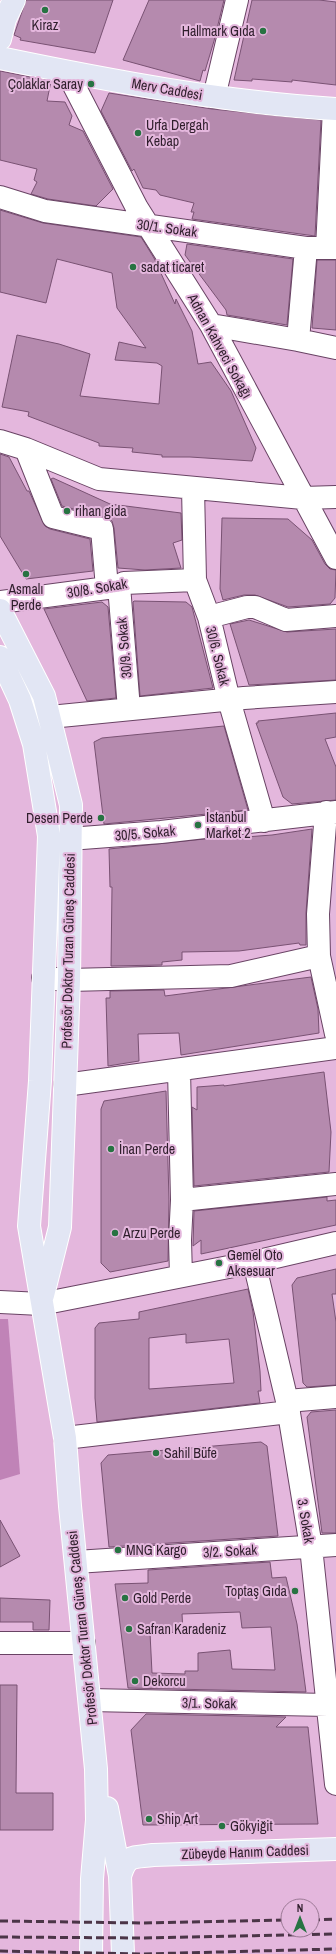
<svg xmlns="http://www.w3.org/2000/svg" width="336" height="1954" viewBox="0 0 336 1954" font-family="'Archivo Narrow',sans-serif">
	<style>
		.green { fill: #c083b7 }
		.building { fill: #b58aae; stroke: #795273; fill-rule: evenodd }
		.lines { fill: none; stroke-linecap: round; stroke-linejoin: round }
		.minor-casing { stroke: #694364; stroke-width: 24 }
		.major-casing { stroke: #fff; stroke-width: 24 }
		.minor { stroke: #fff; stroke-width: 22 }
		.major { stroke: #e2e6f4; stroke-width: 22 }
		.rail { stroke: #4b3547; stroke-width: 3; stroke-dasharray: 8 4; stroke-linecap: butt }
		.poi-dot { fill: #277342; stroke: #e4b7dd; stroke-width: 1.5 }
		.labels { text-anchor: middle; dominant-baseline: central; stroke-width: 4; stroke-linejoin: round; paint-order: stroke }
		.poi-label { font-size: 14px; fill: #2f1e2c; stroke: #e4b7dd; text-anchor: start }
		.street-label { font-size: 14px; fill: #2f1e2c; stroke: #e4b7dd }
	</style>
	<rect width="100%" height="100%" fill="#e4b7dd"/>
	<path class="green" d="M0,1319H8L20,1474L0,1480Z"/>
	<path class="building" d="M26,0H113L95,53L20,40L21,38L14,35Z
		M149,0H224L214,41L205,71L203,70L200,81L123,60Z
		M252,0H319L336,2V85L292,80V82L252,79V81L234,80Z
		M0,71L51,81L47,101L65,102L72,116L69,125L83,131L113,189L96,206L48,199L31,194L37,182L34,180L37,169L0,160Z
		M109,93L212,109L321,120L315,236L192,219L194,212H191L194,203L160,195L156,190L143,188L134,169L132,171L101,111Z
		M0,210L43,223L141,237L154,258L175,304L176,299L192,331L198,364L211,362L231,391L256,448L252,461L190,457H162V455L132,452L133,448L99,446V443L28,416L29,412L2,407L17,335L59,344L90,354L80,396L159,404L162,366L157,363L115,360L119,342L146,348L117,308L112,273L57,259L46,303L0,292Z
		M187,244L293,259L287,325L227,315L226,310L185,255Z
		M317,260H336V330L312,328Z
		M0,454L9,457L27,491H29L45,526L50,529L90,539L93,571L26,579L0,536Z
		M53,478L110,504L181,513L182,540L173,543L181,568L145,570L118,568L114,528L112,521L105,517L62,506L51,479Z
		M222,518L288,519L312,540L325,564L330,569L336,570L335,598L330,604L288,607L255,595H244L223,600L220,589Z
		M134,601L186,602L192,607L213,688L140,696L133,602Z
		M102,602L108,607L116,698L87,701L44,609Z
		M249,620L287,632L336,629V680L249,685L230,624Z
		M336,713V737L325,739L336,767V800L292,804L283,797L256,723H258V721Z
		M224,726L248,810L104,824L94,742L102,738Z
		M312,829L306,913V945H300L299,943L239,951L182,952V960L162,962V965L111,966L112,887H110L109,849L233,836L232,838L272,835Z
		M311,977L318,1009L319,1033L181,1055L179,1033L138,1034L139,1061L108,1066L106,998H110V991L164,990L165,996Z
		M324,1072L331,1132L329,1172L194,1186L192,1107L197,1110V1087L224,1085V1086Z
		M166,1091L169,1200L168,1261L110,1272L101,1263V1109L104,1101Z
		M327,1197V1201L336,1200V1225L201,1254V1240L193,1246L194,1211Z
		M336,1269V1294H332L336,1322V1385L307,1387L303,1383L292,1285L297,1278Z
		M248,1289L253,1312L260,1371L261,1391H258L260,1403L97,1422L95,1398V1328L99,1323L139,1319V1312ZM186,1334V1343L229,1339L234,1383L149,1389V1338Z
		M336,1410V1533H322L307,1417L311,1412Z
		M261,1442L267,1446L278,1536L109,1547L101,1463L108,1455Z
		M0,1520L20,1556L0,1567Z
		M270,1562L272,1578L286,1577L297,1624L306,1692L128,1688L115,1584L148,1583V1570ZM240,1612L242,1628L271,1627L275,1670L232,1669L230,1650L198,1653V1671H185V1674L152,1673L150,1633L183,1632L182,1614Z
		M0,1598L50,1600L49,1630H33V1622H0Z
		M0,1685H17L16,1793H53V1830H0Z
		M146,1714L286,1717L276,1727H308L318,1824L143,1825L131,1730Z"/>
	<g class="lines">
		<defs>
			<path id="minor" d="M67,72L137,208L211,325L336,558
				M214,97L237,0
				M0,197L45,211L306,248H336
				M327,248L334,109
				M211,325L298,340L306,248
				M298,340L336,348
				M0,441L26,449L99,479L303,498L336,497
				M26,449L53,517L102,529L107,588
				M193,488L195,580L209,617L229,700L264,821
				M119,586L129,709
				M0,602L107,588L119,586L124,583L195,580
				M209,617L247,607H255L286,620L336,616
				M50,717L244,698L336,692
				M326,812L318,914L319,956L336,1034
				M52,837L69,839L161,832L336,812
				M43,978L69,980L231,976L319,956
				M179,1070L182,1200L180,1240L181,1276
				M65,1085L336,1048
				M182,1200L336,1184
				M254,1262L287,1401L311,1547L336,1784
				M0,1302L41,1304L254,1262L336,1243
				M287,1401L336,1397
				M65,1438L289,1412
				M76,1562L336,1545
				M0,1643H84
				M90,1700L328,1705"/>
			<path id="major" d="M0,39L5,19L14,0
				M0,58C111,81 223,102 336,109
				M0,610L44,696L71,805L69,980L60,1227L43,1295
				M0,657L20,700L34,744L49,836L40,1081L29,1226L65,1438L70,1506L96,1769L97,1820L92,1879L91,1954
				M107,1808L120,1876L123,1954
				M120,1876C127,1854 132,1858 153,1855L336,1849"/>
		</defs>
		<use href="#minor" class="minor-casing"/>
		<use href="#major" class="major-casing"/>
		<use href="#minor" class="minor"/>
		<use href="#major" class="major"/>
		<path class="rail" d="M312,1920L336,1919
			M0,1921L142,1923L288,1920
			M0,1937L143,1938L336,1934
			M0,1951L143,1954L336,1949"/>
	</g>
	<g class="poi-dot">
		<circle cx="45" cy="10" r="4"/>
		<circle cx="263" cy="31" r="4"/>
		<circle cx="91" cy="84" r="4"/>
		<circle cx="138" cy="133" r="4"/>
		<circle cx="133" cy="267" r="4"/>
		<circle cx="67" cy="511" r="4"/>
		<circle cx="26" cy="574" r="4"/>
		<circle cx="101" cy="818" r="4"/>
		<circle cx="198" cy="825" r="4"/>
		<circle cx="111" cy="1149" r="4"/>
		<circle cx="115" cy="1233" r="4"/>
		<circle cx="219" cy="1263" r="4"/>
		<circle cx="156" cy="1453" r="4"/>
		<circle cx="118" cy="1550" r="4"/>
		<circle cx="295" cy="1591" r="4"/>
		<circle cx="125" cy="1598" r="4"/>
		<circle cx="129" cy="1629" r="4"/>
		<circle cx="135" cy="1681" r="4"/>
		<circle cx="149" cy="1819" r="4"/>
		<circle cx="222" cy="1826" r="4"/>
	</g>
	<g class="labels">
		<g class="poi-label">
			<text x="45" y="25" text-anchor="middle">Kiraz</text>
			<text x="255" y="31" text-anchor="end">Hallmark Gıda</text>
			<text x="83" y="84" text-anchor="end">Çolaklar Saray</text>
			<text x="146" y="125">Urfa Dergah<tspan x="146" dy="16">Kebap</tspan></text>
			<text x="141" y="267">sadat ticaret</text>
			<text x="75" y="511">rihan gida</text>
			<text x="26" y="589" text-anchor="middle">Asmalı<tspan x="26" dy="16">Perde</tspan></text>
			<text x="206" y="817">İstanbul<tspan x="206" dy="16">Market 2</tspan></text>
			<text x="93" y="818" text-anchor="end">Desen Perde</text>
			<text x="119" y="1149">İnan Perde</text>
			<text x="123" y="1233">Arzu Perde</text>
			<text x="227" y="1255">Gemel Oto<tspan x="227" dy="16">Aksesuar</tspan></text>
			<text x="164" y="1453">Sahil Büfe</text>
			<text x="126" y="1550">MNG Kargo</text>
			<text x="287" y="1591" text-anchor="end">Toptaş Gıda</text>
			<text x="133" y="1598">Gold Perde</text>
			<text x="137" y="1629">Safran Karadeniz</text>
			<text x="143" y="1681">Dekorcu</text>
			<text x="157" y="1819">Ship Art</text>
			<text x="230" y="1826">Gökyiğit</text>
		</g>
		<g class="street-label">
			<text transform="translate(167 89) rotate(10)">Merv Caddesi</text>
			<text transform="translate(167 228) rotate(8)">30/1. Sokak</text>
			<text transform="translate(220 346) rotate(61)">Adnan Kahveci Sokağı</text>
			<text transform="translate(97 588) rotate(-9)">30/8. Sokak</text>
			<text transform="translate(124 648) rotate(-95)">30/9. Sokak</text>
			<text transform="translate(218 656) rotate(76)">30/6. Sokak</text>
			<text transform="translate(145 833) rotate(-5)">30/5. Sokak</text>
			<text transform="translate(68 951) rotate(-89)">Profesör Doktor Turan Güneş Caddesi</text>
			<text transform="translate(306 1521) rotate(81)">3. Sokak</text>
			<text transform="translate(230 1551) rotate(-3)">3/2. Sokak</text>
			<text transform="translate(82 1628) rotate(-96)">Profesör Doktor Turan Güneş Caddesi</text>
			<text transform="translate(209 1703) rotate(1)">3/1. Sokak</text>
			<text transform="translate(245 1852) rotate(-2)">Zübeyde Hanım Caddesi</text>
		</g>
	</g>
	<g transform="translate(300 1918)"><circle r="19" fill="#e4b7dd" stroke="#9c7a96"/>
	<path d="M0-3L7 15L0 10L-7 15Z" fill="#277342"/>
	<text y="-6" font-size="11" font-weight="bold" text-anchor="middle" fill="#2f1e2c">N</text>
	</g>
</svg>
